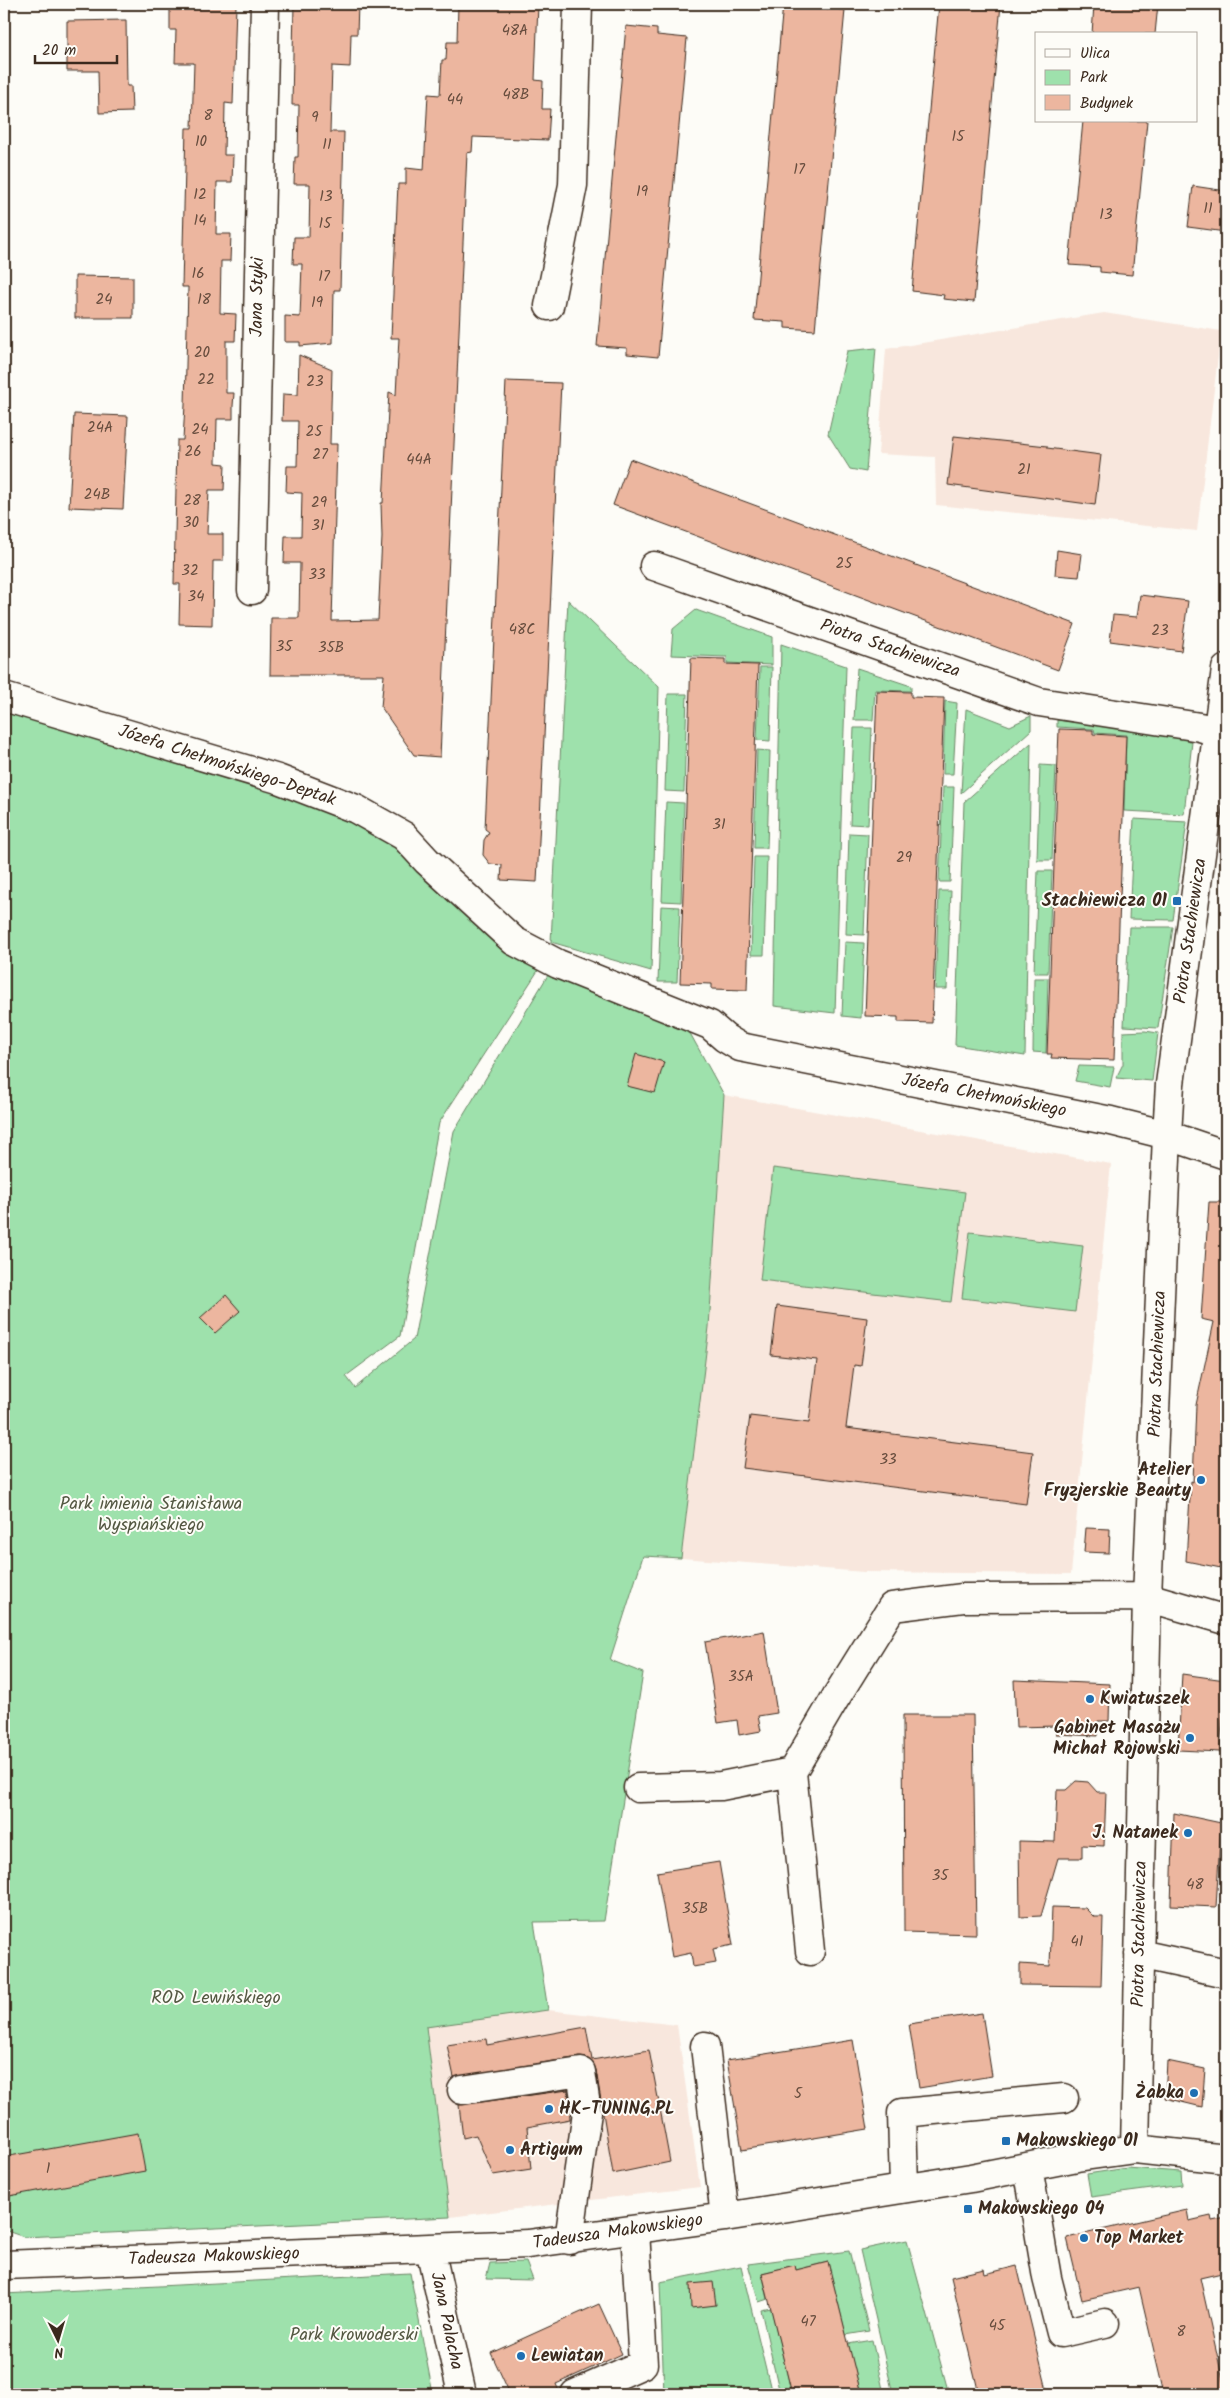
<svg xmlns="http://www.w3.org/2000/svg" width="1230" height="2398" viewBox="0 0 1230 2398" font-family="Kalam,sans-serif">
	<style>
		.built { fill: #f8e7dd }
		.green { fill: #9ee1ac; stroke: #6c8665 }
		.building { fill: #ecb69f; stroke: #3b2a1e }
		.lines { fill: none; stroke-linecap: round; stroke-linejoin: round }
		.minor-casing { stroke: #3b2a1e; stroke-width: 31 }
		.minor { stroke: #fdfcf7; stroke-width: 28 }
		.poi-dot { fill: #1f6fb2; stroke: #fdfcf7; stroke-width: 2 }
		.labels { text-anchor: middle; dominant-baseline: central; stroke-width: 4; stroke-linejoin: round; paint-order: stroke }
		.number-label { font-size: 15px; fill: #674d3e }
		.street-label { font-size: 18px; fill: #3b2a1e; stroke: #fdfcf7 }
		.poi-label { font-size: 18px; font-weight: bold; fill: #3b2a1e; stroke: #fdfcf7; text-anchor: start }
		.park-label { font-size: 18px; fill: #545842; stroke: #fdfcf7 }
	</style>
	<rect width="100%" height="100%" fill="#fdfcf7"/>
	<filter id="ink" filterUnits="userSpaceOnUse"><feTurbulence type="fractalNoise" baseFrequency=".02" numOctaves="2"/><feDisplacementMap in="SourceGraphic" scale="10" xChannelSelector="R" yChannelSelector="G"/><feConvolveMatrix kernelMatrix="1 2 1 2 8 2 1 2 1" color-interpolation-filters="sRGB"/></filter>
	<g filter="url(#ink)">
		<path class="built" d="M1104,313L1221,331L1197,531L936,505L935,457L878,454L886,349Z
			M724,1095L1111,1164L1071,1574L864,1572L681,1558L709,1327Z
			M548,2010L677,2025L700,2187L450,2217L426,2027Z"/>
		<path class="green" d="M876,348L866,472L850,469L828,434L847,351Z
			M568,600L659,687L651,971L551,942Z
			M696,610L772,637V665L727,663V657L671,655L673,629Z
			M781,644L846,666L835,1013L774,1006Z
			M760,667H772L770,741L757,740Z
			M857,668L911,686V691L875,690L873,720H854Z
			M668,694H687L684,792L665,791Z
			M945,701L957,703L953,774H943Z
			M4,707L277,788L369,826L402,850L541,966L439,1123L400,1336L346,1376L355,1388L414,1339L454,1131L551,970L686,1026L724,1095L709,1327L681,1558L643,1556L610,1660L643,1673L604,1921L534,1922L548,2010L426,2027L450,2217L24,2237L4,2230Z
			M966,709L1010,726L1031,716V730L961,793Z
			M1057,720L1171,733L1192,742L1184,814L1124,811L1126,735L1095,733L1094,729L1057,727Z
			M854,728H872L868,825L850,824Z
			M1031,743L1025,1056L955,1045L964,802Z
			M757,750L770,751L767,848H754Z
			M1040,765L1056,766L1052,860H1037Z
			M943,787H954L950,882H939Z
			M666,802L684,803L681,902L662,901Z
			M1134,819L1187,822L1173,920L1129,919Z
			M849,833L868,834L864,935L846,934Z
			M754,857H767L764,955H751Z
			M1038,871H1052L1048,973H1034Z
			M939,891H951L947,989H935Z
			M661,906L680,907L677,982H658Z
			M1129,927H1173L1158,1028L1124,1026Z
			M845,942L864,943L861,1018L842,1016Z
			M1034,978H1048L1046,1053L1033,1052Z
			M1145,1031L1158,1033L1152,1081L1116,1078L1123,1064V1032Z
			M1079,1066L1114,1067L1110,1087L1075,1081Z
			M773,1168L965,1192L951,1302L760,1280Z
			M970,1232L1083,1246L1075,1312L962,1298Z
			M1127,2168L1181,2172L1182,2185L1091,2197L1087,2174Z
			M907,2240L949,2394H893L860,2250Z
			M849,2251L869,2331L846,2335L828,2262L796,2270L795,2265L762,2273L768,2299L759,2302L748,2264Z
			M526,2262L533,2280L486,2279L490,2263Z
			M741,2266L772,2394H664L660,2282Z
			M410,2273L433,2394H4V2294Z
			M771,2308L792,2394H780L761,2310Z
			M872,2340L884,2394H861L848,2344Z"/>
		<path class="building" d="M170,4H236L233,104L225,103L224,155H233L232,182H217L216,234H231L230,261H221L220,313L236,314L235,341H226V393H234L233,406V419H217L216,463L225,464L224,490H209L207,534H223V561H213L212,625L179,624L180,584H174L177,440H183L185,405L188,287H182L186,128H192L194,63H175L176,30H170Z
			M294,4H358L357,34H351L350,67L332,66L330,132H344L340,290H334L333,343L300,346V342H285V316L300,317L302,264H293L294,237H309L310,184H294L295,157H298L299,105H292Z
			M458,4H538L535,80L543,81L542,109H550L548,140L473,137L472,152L467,153L440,757L414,755L394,726L381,707L384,675H270L271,618H299L300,563H284L285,536H301L302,493L286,492L287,466H297L298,421H282L283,394L298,395L299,355L332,369L330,444H337L332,621L378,620L382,537L381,503H383L389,392L396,395L399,338H391L398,184H406V168L424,170L428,94L440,95L442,60H446L447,42H457Z
			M783,4H815V8L845,10L815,330L785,328V322L754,320Z
			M939,4H1001L974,302L943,299L944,295L912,291Z
			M1094,4H1158L1155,34H1092Z
			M126,20L127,86H131L132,112L99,113L98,71H67V21Z
			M626,26L657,29V35L687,38L658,357L627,354V348L597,346Z
			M1083,121H1147L1132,275L1100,272V267L1069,265Z
			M1193,186L1226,191V232L1188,227Z
			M75,276L133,277V318H75Z
			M506,381L561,383L537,882L501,880L502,865L490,864L483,855L484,840L489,832L485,829Z
			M74,414L128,416L123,509L69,507Z
			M954,436L1047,446V448L1101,455L1095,505L948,485Z
			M630,459L1075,624L1058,670L613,505Z
			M1057,550L1082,554L1079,577L1055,575Z
			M1140,595L1188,601L1181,651L1110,641L1113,615L1137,617Z
			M691,658L725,659V664L758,665L747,990L712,989V984L680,983Z
			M877,691L911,692V697L944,698L932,1023L898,1022V1017L865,1016Z
			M1059,729L1093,730V734L1126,736L1114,1060L1051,1058L1052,1054H1047Z
			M636,1054L664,1062L655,1093L627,1086Z
			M1209,1202H1226V1569L1186,1561L1191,1481L1193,1482L1196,1405L1214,1322L1201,1319Z
			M226,1295L240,1311L215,1333L200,1318Z
			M777,1306L867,1318L861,1366L854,1365L846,1428L1033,1452L1026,1504L743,1468L750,1416L809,1423L817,1360L771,1355Z
			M1086,1528L1110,1529L1109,1553L1084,1552Z
			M764,1631L777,1713L758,1716L761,1731L739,1735L737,1720L718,1723L705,1642Z
			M1182,1674L1225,1680L1220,1752L1178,1750Z
			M1014,1680L1110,1684L1109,1721H1098V1736L1056,1734L1057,1726L1016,1727Z
			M903,1715H973L976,1934L904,1932Z
			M1076,1781L1088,1782L1097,1792H1106L1104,1846L1082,1845V1858H1058L1041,1916L1020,1917L1019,1841L1055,1842L1057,1790H1066Z
			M1174,1813L1221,1823L1216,1907L1171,1905Z
			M719,1862L733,1945L713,1949L716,1963L693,1967L691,1953L672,1957L657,1872Z
			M1052,1907L1085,1908L1094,1917H1103L1101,1986L1020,1985V1964L1050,1966Z
			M982,2013L992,2076L919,2088L909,2024Z
			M586,2027L592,2060L649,2050L670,2162L613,2174L596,2070L593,2063L587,2058L579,2057L454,2077L447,2045L486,2039L487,2045Z
			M853,2040L868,2129L742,2150L727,2060Z
			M1167,2061L1205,2069L1202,2107L1165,2098Z
			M568,2090L570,2119L527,2127L531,2169L493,2175L476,2135L463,2138L459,2105Z
			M138,2133L145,2171L4,2197V2157Z
			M1187,2210L1189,2221L1211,2216L1212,2221L1226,2218V2272L1200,2278L1226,2394H1164L1139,2287L1082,2300L1067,2238Z
			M828,2262L861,2394H792L762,2273L795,2265L796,2270Z
			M1017,2266L1048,2394H979L951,2277L984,2269L985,2274Z
			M713,2282L716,2305L691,2308L690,2284Z
			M599,2304L622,2354L556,2384L560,2394H510L491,2353Z"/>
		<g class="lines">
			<defs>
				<path id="minor" d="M549,306L573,185L578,4
					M654,566L1039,702L1200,727L1218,732
					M252,590L265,4
					M4,697L278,779L356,809L404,836L427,861L514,941L558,964L710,1025L725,1038L740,1047L1111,1121L1167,1135L1226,1155
					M638,1788L721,1786L792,1772
					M810,1951L792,1772L836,1697L892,1607L963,1598L1147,1597L1226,1620
					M1139,1954L1226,1973
					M705,2046L725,2217
					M462,2090L581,2072L587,2112L569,2240
					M1135,2149L1147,1597L1167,1135L1170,1084L1226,669
					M1028,2167L1047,2278L1061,2333L1105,2323
					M904,2188L902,2113L1064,2098
					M430,2248L462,2394
					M4,2265L528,2244L725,2217L971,2178L1077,2157L1135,2149L1226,2159
					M575,2394L643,2364L635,2231"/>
			</defs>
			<use href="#minor" class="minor-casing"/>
			<use href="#minor" class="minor"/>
		</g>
	</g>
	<g class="poi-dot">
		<rect x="1172" y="896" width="10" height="10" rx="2.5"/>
		<circle cx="1201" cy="1480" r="5"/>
		<circle cx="1090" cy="1699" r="5"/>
		<circle cx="1190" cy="1738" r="5"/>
		<circle cx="1188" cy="1833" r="5"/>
		<circle cx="1194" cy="2093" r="5"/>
		<circle cx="549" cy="2109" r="5"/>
		<rect x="1001" y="2136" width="10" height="10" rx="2.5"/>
		<circle cx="510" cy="2150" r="5"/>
		<rect x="963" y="2204" width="10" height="10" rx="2.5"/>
		<circle cx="1084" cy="2238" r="5"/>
		<circle cx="521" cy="2356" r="5"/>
	</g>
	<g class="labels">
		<g class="number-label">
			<text x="515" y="31">48A</text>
			<text x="516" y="95">48B</text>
			<text x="455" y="100">44</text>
			<text x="208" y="116">8</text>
			<text x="315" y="118">9</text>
			<text x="958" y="137">15</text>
			<text x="201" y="142">10</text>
			<text x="327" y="145">11</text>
			<text x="799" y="170">17</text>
			<text x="642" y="192">19</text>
			<text x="200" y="195">12</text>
			<text x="326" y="197">13</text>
			<text x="1208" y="209">11</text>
			<text x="1106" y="215">13</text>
			<text x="200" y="221">14</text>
			<text x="325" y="224">15</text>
			<text x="198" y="274">16</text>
			<text x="324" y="277">17</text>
			<text x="104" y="300">24</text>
			<text x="204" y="300">18</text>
			<text x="317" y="303">19</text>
			<text x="202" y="353">20</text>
			<text x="206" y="380">22</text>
			<text x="315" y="382">23</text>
			<text x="100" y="428">24A</text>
			<text x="200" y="430">24</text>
			<text x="314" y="432">25</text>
			<text x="193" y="452">26</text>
			<text x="320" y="455">27</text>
			<text x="419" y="460">44A</text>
			<text x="1024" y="470">21</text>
			<text x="97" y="495">24B</text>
			<text x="192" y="501">28</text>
			<text x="319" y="503">29</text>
			<text x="191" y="523">30</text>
			<text x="318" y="526">31</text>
			<text x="844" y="564">25</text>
			<text x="190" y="571">32</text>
			<text x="317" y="575">33</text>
			<text x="196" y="597">34</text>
			<text x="522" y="630">48C</text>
			<text x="1160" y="631">23</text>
			<text x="284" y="647">35</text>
			<text x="331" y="648">35B</text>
			<text x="719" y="825">31</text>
			<text x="904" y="858">29</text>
			<text x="888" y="1460">33</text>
			<text x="741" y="1677">35A</text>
			<text x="940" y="1876">35</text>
			<text x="1195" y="1885">48</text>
			<text x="695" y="1909">35B</text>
			<text x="1077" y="1942">41</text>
			<text x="798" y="2094">5</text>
			<text x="48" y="2169">1</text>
			<text x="808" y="2322">47</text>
			<text x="997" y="2326">45</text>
			<text x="1181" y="2332">8</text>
		</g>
		<g class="street-label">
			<text transform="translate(258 297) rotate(-89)">Jana Styki</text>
			<text transform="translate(890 649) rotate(19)">Piotra Stachiewicza</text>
			<text transform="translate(227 766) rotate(18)">Józefa Chełmońskiego-Deptak</text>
			<text transform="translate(1191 931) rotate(-82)">Piotra Stachiewicza</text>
			<text transform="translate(984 1096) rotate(11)">Józefa Chełmońskiego</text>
			<text transform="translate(1158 1364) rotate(-88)">Piotra Stachiewicza</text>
			<text transform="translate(1140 1934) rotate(-89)">Piotra Stachiewicza</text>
			<text transform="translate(618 2232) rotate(-8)">Tadeusza Makowskiego</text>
			<text transform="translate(214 2257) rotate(-2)">Tadeusza Makowskiego</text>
			<text transform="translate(446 2321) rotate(78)">Jana Palacha</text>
		</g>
		<g class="poi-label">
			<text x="1167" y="901" text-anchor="end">Stachiewicza 01</text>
			<text x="1191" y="1470" text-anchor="end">Atelier<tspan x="1191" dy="21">Fryzjerskie Beauty</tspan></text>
			<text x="1100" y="1699">Kwiatuszek</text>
			<text x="1180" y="1728" text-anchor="end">Gabinet Masażu<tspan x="1180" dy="21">Michał Rojowski</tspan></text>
			<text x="1178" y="1833" text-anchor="end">J. Natanek</text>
			<text x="1184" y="2093" text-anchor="end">Żabka</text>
			<text x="559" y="2109">HK-TUNING.PL</text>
			<text x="1016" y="2141">Makowskiego 01</text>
			<text x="520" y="2150">Artigum</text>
			<text x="978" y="2209">Makowskiego 04</text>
			<text x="1094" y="2238">Top Market</text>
			<text x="531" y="2356">Lewiatan</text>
		</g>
		<g class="park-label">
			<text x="151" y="1504">Park imienia Stanisława<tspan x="151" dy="21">Wyspiańskiego</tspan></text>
			<text x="216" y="1998">ROD Lewińskiego</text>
			<text x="354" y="2335">Park Krowoderski</text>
		</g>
	</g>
	<rect width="1230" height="2398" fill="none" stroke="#fdfcf7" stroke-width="20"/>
	<rect x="10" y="10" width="1210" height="2378" fill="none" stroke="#3b2a1e" stroke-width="2" filter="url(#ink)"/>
	<rect x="1035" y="32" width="162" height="90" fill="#fdfcf7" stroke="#afa8a0"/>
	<rect x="1045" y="49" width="25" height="8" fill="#fdfcf7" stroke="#afa8a0"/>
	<text x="1080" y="58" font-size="15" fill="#3b2a1e">Ulica</text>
	<rect x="1045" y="70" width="25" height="15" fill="#9ee1ac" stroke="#afa8a0"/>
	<text x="1080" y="82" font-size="15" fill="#3b2a1e">Park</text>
	<rect x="1045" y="95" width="25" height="15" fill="#ecb69f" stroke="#afa8a0"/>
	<text x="1080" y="108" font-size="15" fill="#3b2a1e">Budynek</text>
	<g transform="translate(58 2340) rotate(175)" stroke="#fdfcf7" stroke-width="4" paint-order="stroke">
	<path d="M0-4L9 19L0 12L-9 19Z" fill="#3b2a1e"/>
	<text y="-8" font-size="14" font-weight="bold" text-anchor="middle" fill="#3b2a1e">N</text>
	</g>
	<path d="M35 55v8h82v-8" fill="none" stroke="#3b2a1e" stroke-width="2.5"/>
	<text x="42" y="55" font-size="15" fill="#3b2a1e" stroke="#fdfcf7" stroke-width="4" paint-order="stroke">20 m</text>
</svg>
